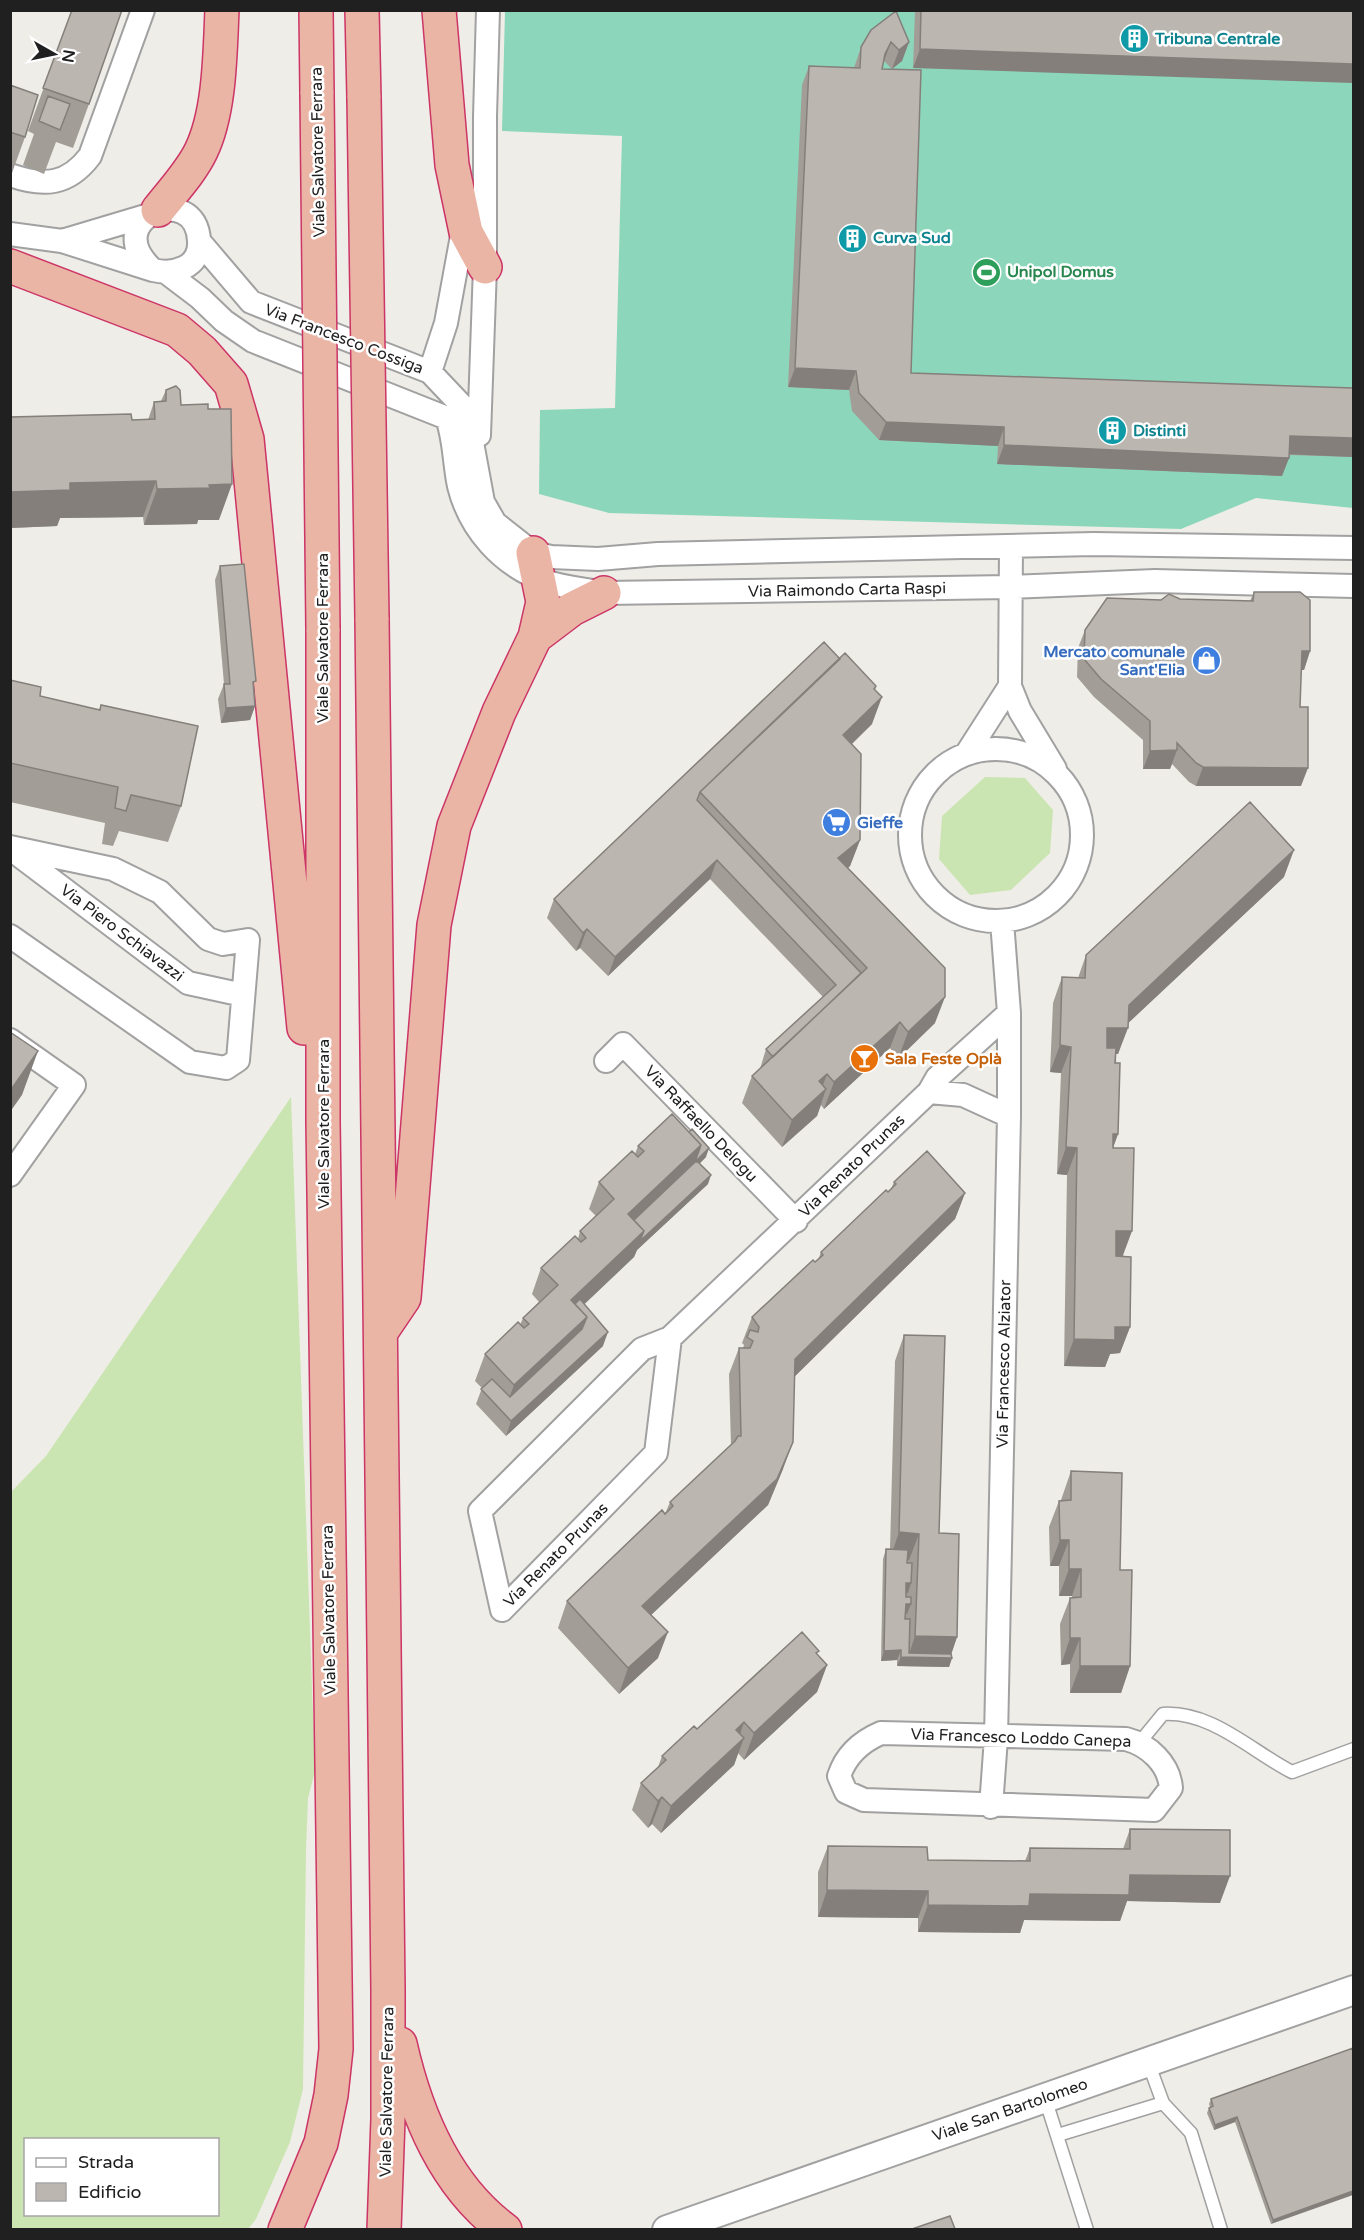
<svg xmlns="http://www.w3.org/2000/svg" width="1364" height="2240" viewBox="0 0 1364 2240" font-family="'Varela Round',sans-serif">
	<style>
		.grass { fill: #cae5b1; fill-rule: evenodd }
		.pitch { fill: #8cd7bb }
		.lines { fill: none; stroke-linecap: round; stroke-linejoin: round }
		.service-casing { stroke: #a1a1a1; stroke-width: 15 }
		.minor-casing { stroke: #a1a1a1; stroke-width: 26 }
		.tertiary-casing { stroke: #a1a1a1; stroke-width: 32 }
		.trunk-casing { stroke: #cc3567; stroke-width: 36 }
		.service { stroke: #fff; stroke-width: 12 }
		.minor { stroke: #fff; stroke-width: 22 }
		.tertiary { stroke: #fff; stroke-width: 28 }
		.trunk { stroke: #eab5a5; stroke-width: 33 }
		.trunk-bridge-casing { stroke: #cc3567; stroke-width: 36; stroke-linecap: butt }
		.trunk-bridge { stroke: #eab5a5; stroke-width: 33 }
		.wall { fill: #a29d97 }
		.shaded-wall { fill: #847f7b }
		.building { fill: #bcb6b0; stroke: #847f7b; stroke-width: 1.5 }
		.labels { text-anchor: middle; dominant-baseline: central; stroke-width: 5; stroke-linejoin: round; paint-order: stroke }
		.culture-label { font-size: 16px; font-weight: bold; fill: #0d838f; stroke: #fff; text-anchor: start }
		.street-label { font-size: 16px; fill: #202020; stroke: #fff }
		.leisure-label { font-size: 16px; font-weight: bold; fill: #27864d; stroke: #fff; text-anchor: start }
		.shop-label { font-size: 16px; font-weight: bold; fill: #366cbe; stroke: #fff; text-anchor: end }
		.food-label { font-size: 16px; font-weight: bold; fill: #c56008; stroke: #fff; text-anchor: start }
	</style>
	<rect width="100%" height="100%" fill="#efede7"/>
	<path class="grass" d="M985,777L1025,778L1053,810L1050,853L1011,890L970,895L939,859L942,816Z
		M291,1097L315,1771L308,1798L306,1850L303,2089L290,2142L256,2219L248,2229H11V1492L46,1456ZM26,2140H218V2214H26Z"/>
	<path class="pitch" d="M505,11H1353V508L1256,498L1181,529L609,513L539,494L540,410L615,408L622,136L502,131Z"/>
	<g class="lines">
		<defs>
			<path id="service" d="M1140,1742L1163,1714C1212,1711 1251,1751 1292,1772L1354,1749
				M1148,2062L1163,2103L1191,2133L1221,2230
				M1045,2098L1087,2230
				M1058,2135L1163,2103"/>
			<path id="minor" d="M10,175C44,187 68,185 90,156L143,10
				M149,215L62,241L153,270C173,275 201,268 199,241C197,180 96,218 153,270
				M10,234L62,241
				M199,241L251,302L430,372L466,410L483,502L495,523L533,553L551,557L598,559L658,554L1094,544L1354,548
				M167,273L200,298L224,321L253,341L447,418
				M430,372L446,323L464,225
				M447,418C455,440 454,463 459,486C470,530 502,565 545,581C563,588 585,589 604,593L1009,587L1155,581L1354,586
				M479,435L485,267V116L488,10
				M1010,686L1020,711L1055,769
				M910 835a86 86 0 1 1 172 0a86 86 0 1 1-172 0Z
				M967,753L1010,686L1011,547
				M10,847L113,869L160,892L208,939L223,944L248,940L238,1060L226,1068L190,1062L10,936
				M12,850L188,983L243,995
				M10,1040L74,1085L10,1175
				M606,1061L623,1044L796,1221
				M929,1092L963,1095L1009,1116
				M502,1610L480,1511L642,1349L670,1338L929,1092L937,1078L1009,1013
				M502,1610L656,1453L670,1338
				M881,1733L1126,1739C1149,1745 1169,1764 1171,1788L1154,1810L864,1800L846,1792L839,1776C846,1755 860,1742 881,1733Z
				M991,1807L996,1738L1009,1116V1013L1002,921"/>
			<path id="tertiary" d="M667,2230L1354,1990"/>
			<path id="trunk" d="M316,10L317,94
				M362,10L364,98
				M439,10L452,165L466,232L485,267
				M158,210C172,192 191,172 201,151C220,112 220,53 222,10
				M10,266L177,330L202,351L231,384L247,439L304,1028
				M372,618L388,1990V2119L384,2230
				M535,637L572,609L604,593
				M381,1332L404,1298L434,925L454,826L499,712L535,637L543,602L533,553
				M400,2044C416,2115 445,2186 505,2230
				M285,2230L321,2143L331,2095L336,2049L323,1121V629"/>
		</defs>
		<use href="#service" class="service-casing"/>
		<use href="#minor" class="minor-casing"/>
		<use href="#tertiary" class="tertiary-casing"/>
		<use href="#trunk" class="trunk-casing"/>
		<use href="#service" class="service"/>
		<use href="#minor" class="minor"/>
		<use href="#tertiary" class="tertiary"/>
		<use href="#trunk" class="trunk"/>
		<defs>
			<path id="trunk-bridge" d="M317,94L323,629
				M364,98L372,618"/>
		</defs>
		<use href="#trunk-bridge" class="trunk-bridge-casing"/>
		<use href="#trunk-bridge" class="trunk-bridge"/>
	</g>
	<path class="wall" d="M72,10L89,104L73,148L56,142L44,174L23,165L34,134L28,131Z
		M915,10H1353L913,68Z
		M871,30L909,42L902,61L892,69L884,61L882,69L911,373L1353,388V457L1289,455V458L1282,476L997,464L998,446L879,440L852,411L849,390L788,387L802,85L809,66L854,68L861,47Z
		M10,85L25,137L12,173H10Z
		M166,390L181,405L219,520H198L197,524L144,525L143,517L60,518L57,526L10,528L132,420H148L154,402L161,401Z
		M220,566L254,688L255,706L250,720L221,723L218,699L224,684L215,580Z
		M1254,592L1310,651L1304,670H1301L1300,707L1301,786H1196L1189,782L1172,764L1170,769H1143V740L1094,697L1077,677L1078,648L1085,630L1161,600L1180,599L1250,601Z
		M840,659L876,686L875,690L872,724L852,744L860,840L850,866L848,868L935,1023L898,1059L890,1048L824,1109L821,1105L817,1116L782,1147L742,1103L752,1076L760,1069L766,1049L823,997L710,879L608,976L580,948L576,951L547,918L554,899Z
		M10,680L40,696L99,710L101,705L181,806L168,842L119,831L113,846L102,844L105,823L10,802Z
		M1284,877L1128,1023L1118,1054H1116L1118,1134L1113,1148L1130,1327L1120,1353L1110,1354L1105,1367L1064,1366L1067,1175L1057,1174L1061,1073L1050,1072L1053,1003L1062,977L1078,978L1086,955Z
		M638,1146L706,1157L700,1163L708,1184L637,1250L634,1257L584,1304L603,1346L506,1436L476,1404L482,1388L475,1381L485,1354L520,1325L523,1318L539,1302L532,1294L541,1268L578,1239L580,1231L596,1216L589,1209L599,1182L635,1154Z
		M894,1182L965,1193L955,1219L795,1376L783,1469L768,1505L651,1615L658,1658L619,1694L558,1628L567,1601L665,1514L670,1502L731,1446L729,1374L739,1348H743L744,1345L742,1343L752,1317L818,1260L821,1252L891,1189Z
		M904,1335L957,1637L951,1654L952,1658L949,1667L897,1666V1660L881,1661L883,1559L886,1549H890L895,1361Z
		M1071,1471L1120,1570L1130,1666L1121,1693H1070V1664L1061,1665L1060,1624L1070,1598H1072V1596H1059V1566H1050L1049,1527L1059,1501L1061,1500Z
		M818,1655L827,1665L817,1692L744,1760L738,1753L734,1765L661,1833L652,1824L648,1828L632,1810L641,1783L658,1767L662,1756L697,1729Z
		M1130,1829L1220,1903L1127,1901L1120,1921L1024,1920L1020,1933L918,1932V1918L818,1917V1872L828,1846L928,1860L1025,1861L1030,1848L1123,1849Z
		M1353,2048L1271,2224L1235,2122L1214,2130L1207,2113L1209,2108L1210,2107L1209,2104L1211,2099Z"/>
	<path class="shaded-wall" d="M891,42L884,61L878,72L885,54Z
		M909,42L902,61L892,69L899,50Z
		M920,49L1353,64V83L913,68Z
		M795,368L856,371L849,390L788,387Z
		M886,422L1004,427L998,446L879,440Z
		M1290,436L1353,438V457L1283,454Z
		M1004,445L1289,458L1282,476L997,464Z
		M156,481L143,517L60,518L57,526L10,528V492L70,483Z
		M232,484L219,520H198L197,524L144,525L157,489L209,485Z
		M1302,651H1310L1304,670H1295Z
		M876,686L867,712L882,697L872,724L833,762L843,735Z
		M255,706L250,720L221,723L226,708Z
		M1177,750L1170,769H1143L1150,751Z
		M1203,767L1308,768L1301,786H1196Z
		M860,840L850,866L829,885L838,858Z
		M1294,850L1284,877L1123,1028H1128L1118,1054H1098L1107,1028L1129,1005Z
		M717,860L710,879L608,976L615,957Z
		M587,929L580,948L576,951L583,933Z
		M945,997L935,1023L898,1059L908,1032Z
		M900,1022L890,1048L824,1109L834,1082Z
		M1060,1045L1071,1047L1061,1073L1050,1072Z
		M38,1051L22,1095L10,1112V1091Z
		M827,1074L819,1096L826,1089L817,1116L782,1147L792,1120L819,1081Z
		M1113,1134H1118L1108,1161Z
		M701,1145L691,1172L625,1234L628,1214Z
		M1066,1147L1077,1148L1067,1175L1057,1174Z
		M709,1148L706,1157L691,1172L695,1162Z
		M711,1175L708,1184L637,1250L634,1257L571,1317V1300L644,1231Z
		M965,1193L955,1219L786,1385L795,1359Z
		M1116,1231H1132L1122,1258H1107Z
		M587,1317L577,1343L504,1412L514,1385Z
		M1115,1327H1130L1120,1353L1110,1354L1105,1367L1064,1366L1074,1339Z
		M608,1332L603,1346L506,1436L511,1421Z
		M793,1442L783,1469L768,1505L633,1632L642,1606Z
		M899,1532L919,1534L909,1560L890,1559Z
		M1060,1540H1069L1059,1566H1050Z
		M1069,1569H1081L1072,1596H1059Z
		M906,1583H911L908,1593L902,1592Z
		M906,1604H911L907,1614H902Z
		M668,1632L658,1658L619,1694L628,1668Z
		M915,1636L957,1637L950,1658H952L949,1667L897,1666L901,1657H908Z
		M1070,1638H1080L1070,1664L1061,1665Z
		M901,1650L897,1660L881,1661L884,1651Z
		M827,1665L817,1692L744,1760L754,1733Z
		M1080,1666H1130L1121,1693H1070Z
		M744,1722L736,1746L744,1738L734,1765L661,1833L671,1806L736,1730Z
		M662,1797L652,1824L648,1828L658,1801Z
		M1130,1875L1230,1876L1220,1903L1127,1901L1120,1921L1024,1920L1020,1933L918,1932L928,1905L1030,1894Z
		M827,1890L928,1891L918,1918L818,1917Z
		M1237,2117L1235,2122L1214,2130L1215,2125Z
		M1353,2191V2195L1271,2224L1273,2220Z"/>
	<path class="building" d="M72,10H122L89,104L43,88Z
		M921,10H1353V64L920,49Z
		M896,11L909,42L899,50L891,42L885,54L882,69L921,70L911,373L1353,388V438L1290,436L1289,458L1004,445V427L886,422L859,393L856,371L795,368L809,66L860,68L861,47L871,30Z
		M10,85L38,95L25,137L10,132Z
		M48,96L70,104L60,130L39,121Z
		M176,386L180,390L181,405L208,404V409H231L232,484L209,485L210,488L157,489L156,481L70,483V490L10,492V417L131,414L132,420L155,419L154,402L166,401V390Z
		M244,564L256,681L253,682L255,706L226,708L224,684H230L220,566Z
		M1254,592H1300L1310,600V651H1302L1300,707H1308V768L1203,767L1196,763L1177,743V750L1150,751V721L1101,679L1084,659L1085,630L1107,598L1161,600L1169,594L1180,599L1253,601Z
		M824,642L840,659L700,792L697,800L861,973L773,1057L766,1049L836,985L717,860L615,957L587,929L583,933L554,899Z
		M845,653L876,686L874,689L882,697L843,735L861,754L860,840L838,858L945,968V997L908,1032L900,1022L834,1082L827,1074L819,1081L826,1089L792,1120L752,1076L867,968L700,792Z
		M10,680L41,687L40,696L100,710L101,705L198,726L181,806L131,795L126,811L115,808L118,787L10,763Z
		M1250,802L1294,850L1129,1005L1128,1028H1107V1048H1116L1115,1063H1120L1118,1134H1113V1148H1134L1132,1231H1116V1256L1131,1257L1130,1327H1115V1340L1074,1339L1077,1148L1066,1147L1071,1047L1060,1045L1062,977L1085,978L1086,955Z
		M10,1032L38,1051L10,1091Z
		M672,1114L701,1145L628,1214L644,1231L571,1300L587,1317L514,1385L485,1354L518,1322L524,1328L529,1324L523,1318L558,1285L541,1268L575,1236L581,1242L586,1238L580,1231L614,1199L599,1182L632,1151L638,1157L644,1151L638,1146Z
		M692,1129L709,1148L695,1162H698L711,1175L640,1241L644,1231L634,1220L695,1162L701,1145L689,1132Z
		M927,1151L965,1193L795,1359L793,1442L777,1479L642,1606L668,1632L628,1668L567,1601L662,1510L665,1514L673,1506L670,1502L735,1441L738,1436H741L739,1348H750L753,1341L747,1337L750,1330L758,1332L759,1327L752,1317L813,1260L815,1262L823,1255L821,1252L886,1190L888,1192L896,1184L894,1182Z
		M580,1299L608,1332L511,1421L481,1389L492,1379L510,1397L582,1329L587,1317L575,1304Z
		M904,1335L945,1336L939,1533L959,1534L957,1637L915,1636L919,1534L899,1532Z
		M1071,1471L1122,1473L1120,1570H1132L1130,1666H1080V1638H1070V1598L1081,1597V1569H1069V1540H1060L1059,1501L1071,1500Z
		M886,1549L908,1550L907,1563H912L911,1583H906V1597H911V1604H906L905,1619H910L909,1653L951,1654L952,1658L901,1657V1650L884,1651Z
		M802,1632L819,1651L816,1653L827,1665L754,1733L744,1722L736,1730L744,1738L671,1806L662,1797L658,1801L641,1783L666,1760L662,1756L694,1726L697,1729Z
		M1130,1829L1230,1830V1876L1130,1875L1129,1895L1030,1894L1029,1906L928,1905V1891L827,1890L828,1846L927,1847L928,1860L1030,1861V1848L1130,1849Z
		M1353,2048V2191L1273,2220L1237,2117L1215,2125L1209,2108L1213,2106L1211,2099Z
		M950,2216L955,2229H912Z"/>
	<defs>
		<symbol id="building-disc" viewBox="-11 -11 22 22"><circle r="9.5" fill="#0f9aa8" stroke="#fff"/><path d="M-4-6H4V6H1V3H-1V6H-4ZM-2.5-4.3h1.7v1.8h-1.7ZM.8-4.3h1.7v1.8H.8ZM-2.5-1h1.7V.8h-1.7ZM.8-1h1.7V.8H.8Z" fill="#fff"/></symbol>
		<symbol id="stadium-disc" viewBox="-11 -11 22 22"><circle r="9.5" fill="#2e9e5b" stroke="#fff"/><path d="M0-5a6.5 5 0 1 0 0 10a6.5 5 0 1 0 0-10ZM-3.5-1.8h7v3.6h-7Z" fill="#fff"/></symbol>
		<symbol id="shop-disc" viewBox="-11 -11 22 22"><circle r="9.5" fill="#3f7fe0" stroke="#fff"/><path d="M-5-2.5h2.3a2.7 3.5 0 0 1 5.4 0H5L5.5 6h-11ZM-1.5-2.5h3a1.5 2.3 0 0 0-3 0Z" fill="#fff"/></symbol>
		<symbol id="supermarket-disc" viewBox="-11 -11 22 22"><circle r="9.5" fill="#3f7fe0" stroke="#fff"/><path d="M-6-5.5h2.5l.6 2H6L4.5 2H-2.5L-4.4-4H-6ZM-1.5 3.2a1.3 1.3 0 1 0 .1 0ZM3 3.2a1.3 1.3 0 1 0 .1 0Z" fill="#fff"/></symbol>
		<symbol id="bar-disc" viewBox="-11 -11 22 22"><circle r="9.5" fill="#e8710a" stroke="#fff"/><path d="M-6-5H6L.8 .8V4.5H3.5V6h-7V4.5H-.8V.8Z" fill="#fff"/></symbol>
	</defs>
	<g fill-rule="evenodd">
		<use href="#building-disc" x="1118" y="22" width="33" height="33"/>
		<use href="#building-disc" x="836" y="222" width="33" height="33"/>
		<use href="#stadium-disc" x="970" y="256" width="33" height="33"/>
		<use href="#building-disc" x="1096" y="414" width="33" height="33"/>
		<use href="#shop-disc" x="1190" y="644" width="33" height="33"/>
		<use href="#supermarket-disc" x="820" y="806" width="33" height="33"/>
		<use href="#bar-disc" x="848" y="1042" width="33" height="33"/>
	</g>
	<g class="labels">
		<g class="culture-label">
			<text x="1155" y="39">Tribuna Centrale</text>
			<text x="873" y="238">Curva Sud</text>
			<text x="1133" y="431">Distinti</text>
		</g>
		<g class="street-label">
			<text transform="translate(318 152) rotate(-91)">Viale Salvatore Ferrara</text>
			<text transform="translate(344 339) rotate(21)">Via Francesco Cossiga</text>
			<text transform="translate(847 590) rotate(-1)">Via Raimondo Carta Raspi</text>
			<text transform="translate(323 638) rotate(-90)">Viale Salvatore Ferrara</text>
			<text transform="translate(122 933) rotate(37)">Via Piero Schiavazzi</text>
			<text transform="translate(324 1124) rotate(-90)">Viale Salvatore Ferrara</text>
			<text transform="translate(701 1124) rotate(46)">Via Raffaello Delogu</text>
			<text transform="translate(852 1166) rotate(-44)">Via Renato Prunas</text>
			<text transform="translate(1004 1364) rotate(-89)">Via Francesco Alziator</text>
			<text transform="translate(556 1555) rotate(-45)">Via Renato Prunas</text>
			<text transform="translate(329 1610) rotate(-91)">Viale Salvatore Ferrara</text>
			<text transform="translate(1021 1738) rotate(2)">Via Francesco Loddo Canepa</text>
			<text transform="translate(387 2092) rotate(-89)">Viale Salvatore Ferrara</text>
			<text transform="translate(1010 2110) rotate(-19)">Viale San Bartolomeo</text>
		</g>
		<g class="leisure-label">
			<text x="1007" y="272">Unipol Domus</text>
		</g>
		<g class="shop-label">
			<text x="1185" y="652">Mercato comunale<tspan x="1185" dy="18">Sant'Elia</tspan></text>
			<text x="857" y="823" text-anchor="start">Gieffe</text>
		</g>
		<g class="food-label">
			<text x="885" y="1059">Sala Feste Oplà</text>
		</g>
	</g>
	<rect width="1364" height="2240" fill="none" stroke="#202020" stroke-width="24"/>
	<rect x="24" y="2138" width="195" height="78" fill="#ffffff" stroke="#a6a6a6" stroke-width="1.5"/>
	<rect x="36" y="2158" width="30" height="9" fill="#ffffff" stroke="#a6a6a6" stroke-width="1.5"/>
	<text x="78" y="2168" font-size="18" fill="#202020">Strada</text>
	<rect x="36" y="2183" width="30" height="18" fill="#bcb6b0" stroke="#a6a6a6" stroke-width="1.5"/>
	<text x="78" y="2198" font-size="18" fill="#202020">Edificio</text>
	<g transform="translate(54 54) rotate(99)" stroke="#ffffff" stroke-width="4.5" paint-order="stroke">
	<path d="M0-4.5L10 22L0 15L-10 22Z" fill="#202020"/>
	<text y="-9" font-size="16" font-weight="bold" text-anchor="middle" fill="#202020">N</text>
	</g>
</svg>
